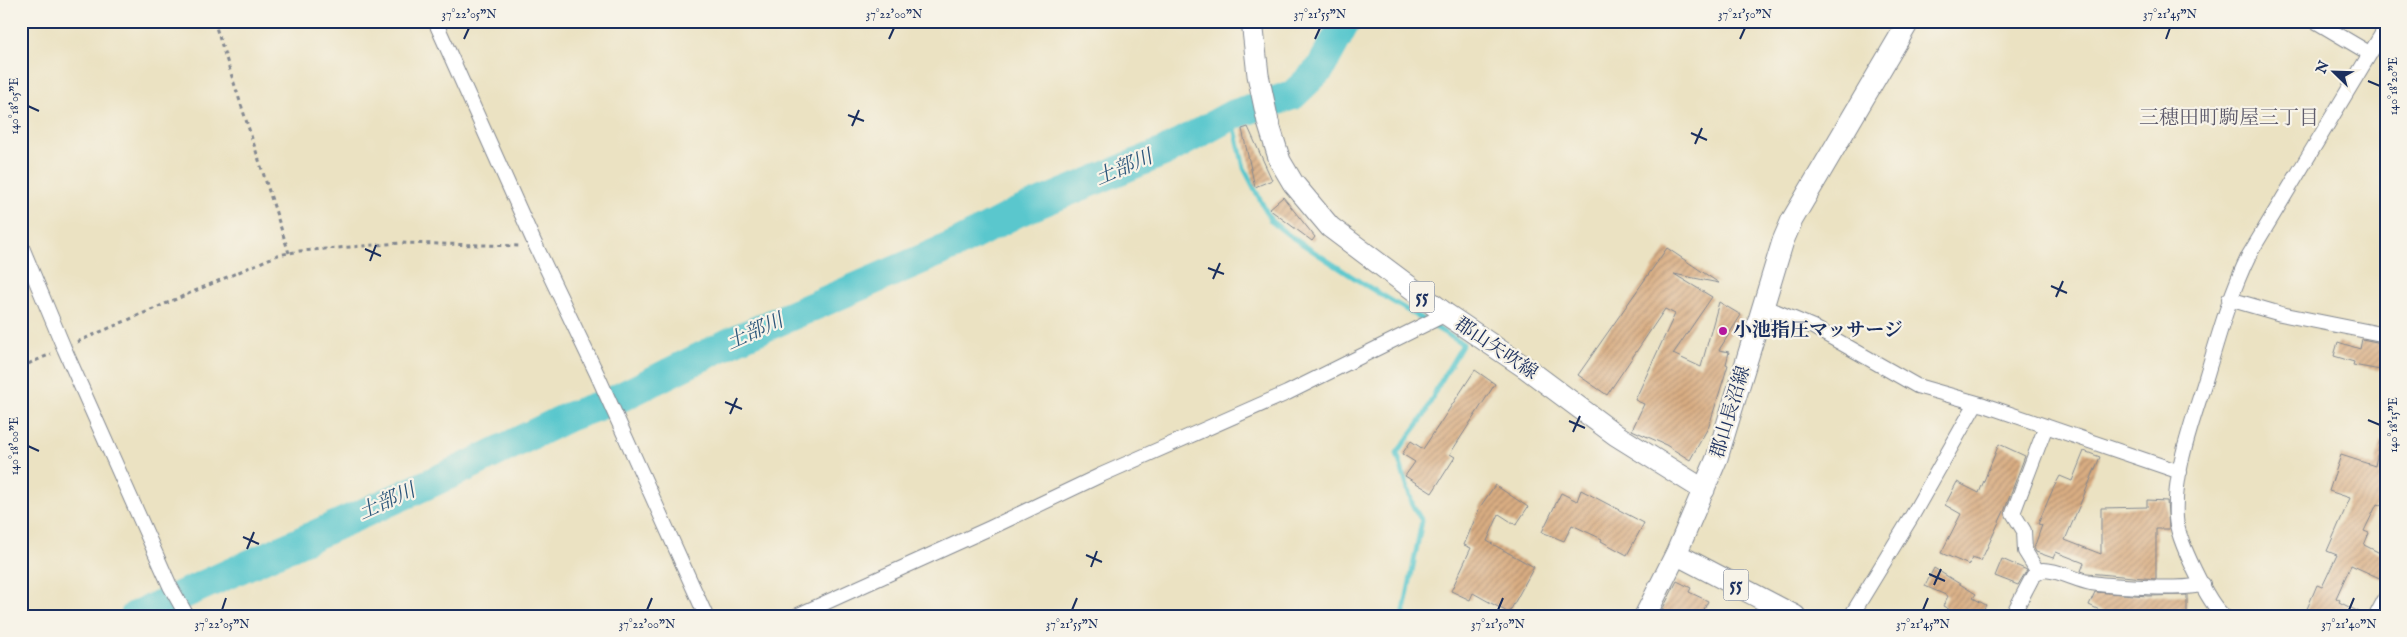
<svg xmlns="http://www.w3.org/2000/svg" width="2407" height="637" viewBox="0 0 2407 637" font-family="'IM FELL English','Noto Serif JP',serif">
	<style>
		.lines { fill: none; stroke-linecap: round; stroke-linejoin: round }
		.stream { stroke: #5ac7cd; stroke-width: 5 }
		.river { stroke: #5ac7cd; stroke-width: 30 }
		.building { fill: url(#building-hatch) }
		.minor-casing { stroke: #838890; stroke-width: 16 }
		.primary-casing { stroke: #838890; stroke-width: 23 }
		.path { stroke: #838890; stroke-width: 3; stroke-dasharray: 4 4; stroke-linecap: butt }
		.minor { stroke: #fff; stroke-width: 14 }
		.primary { stroke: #fff; stroke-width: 21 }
		.ticks { fill: none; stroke: #1b2f5e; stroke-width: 2 }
		.poi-dot { fill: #b5179e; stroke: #f7f3e8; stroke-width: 2 }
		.labels { text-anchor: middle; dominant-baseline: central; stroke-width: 4.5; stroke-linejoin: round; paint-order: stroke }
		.shield { fill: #f7f3e8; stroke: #5d6a87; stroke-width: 1 }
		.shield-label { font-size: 18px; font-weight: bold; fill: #1b2f5e }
		.poi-label { font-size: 19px; font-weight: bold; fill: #1b2f5e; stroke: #f7f3e8; text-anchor: start }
		.street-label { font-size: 19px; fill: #1b2f5e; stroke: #f7f3e8 }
		.neighbourhood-label { font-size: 20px; fill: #5e5b6b; stroke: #f7f3e8 }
		.water-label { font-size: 20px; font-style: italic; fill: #2b557a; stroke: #f7f3e8 }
		.neatline { fill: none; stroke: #1b2f5e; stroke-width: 2 }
		.ticks-label { font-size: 12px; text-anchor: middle; fill: #1b2f5e }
	</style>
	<defs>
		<pattern id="building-hatch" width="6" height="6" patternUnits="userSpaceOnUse" patternTransform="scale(1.25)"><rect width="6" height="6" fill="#d9ad82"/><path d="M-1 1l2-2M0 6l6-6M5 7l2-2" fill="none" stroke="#af8d6e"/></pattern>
	</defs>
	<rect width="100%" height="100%" fill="#f7f3e8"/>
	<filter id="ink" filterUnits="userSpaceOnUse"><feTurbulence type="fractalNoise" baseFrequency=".02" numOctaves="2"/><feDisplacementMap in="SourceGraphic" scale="10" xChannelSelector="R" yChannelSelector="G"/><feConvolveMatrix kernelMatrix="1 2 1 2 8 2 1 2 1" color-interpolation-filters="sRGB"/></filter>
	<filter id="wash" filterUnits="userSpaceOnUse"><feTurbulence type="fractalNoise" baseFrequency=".0096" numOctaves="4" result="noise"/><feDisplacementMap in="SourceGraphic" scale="20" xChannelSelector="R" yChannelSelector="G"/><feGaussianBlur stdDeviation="1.12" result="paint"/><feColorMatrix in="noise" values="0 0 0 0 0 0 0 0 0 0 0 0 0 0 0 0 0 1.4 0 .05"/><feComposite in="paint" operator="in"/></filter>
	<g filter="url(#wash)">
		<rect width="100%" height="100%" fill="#ebe2c2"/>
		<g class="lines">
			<path class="stream" d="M1232,115L1244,168L1271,221L1290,236L1362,283L1463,344L1437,388L1424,416L1397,453L1413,506L1422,521L1403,616"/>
			<path class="river" d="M135,616L466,467L568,417L617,399L735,340L957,244L1016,213L1166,151L1232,115L1293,95L1320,69L1346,21"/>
		</g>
		<g id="blocks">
			<path class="building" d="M1248,127L1272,180L1255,187L1242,129Z
				M1283,197L1315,237L1312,241L1269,209Z
				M1667,248L1719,283L1674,274L1712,297L1673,354L1701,367L1719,302L1741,315L1719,350L1729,352L1726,364L1728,365L1709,426L1690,460L1666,445L1632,430L1644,404L1635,400L1675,314L1665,309L1607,395L1578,375Z
				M2362,339L2386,344V371L2353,365L2354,362L2334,356L2338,342L2360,349Z
				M1475,370L1495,384L1450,454L1455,457L1432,493L1405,476L1415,462L1402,454L1411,441L1423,449Z
				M2380,441L2386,442V507L2377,504L2364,531L2369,533L2364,545L2386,556V581L2351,565L2336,598L2340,600L2339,602L2367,616H2304L2317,585L2322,587L2337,555L2327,551L2350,498L2329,491L2341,455L2375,466Z
				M1999,444L2025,456L2005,509L1981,561L1972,558L1969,565L1941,553L1961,514L1945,505L1957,482L1979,493Z
				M2084,451L2100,457L2065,540L2101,554V508L2147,507V500L2167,501L2169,529H2156V579L2087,573L2081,571L2084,563L2056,552L2053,558L2036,552L2034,548L2042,525L2038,524L2053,489L2060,476L2072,481Z
				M1495,485L1528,507L1516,525L1499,514L1487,541L1534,567L1509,613L1473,593L1470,600L1451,591L1471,548L1464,545L1480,507Z
				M1581,490L1644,523L1627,555L1601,541L1602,539L1572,525L1564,541L1542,532L1561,493L1577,501Z
				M2002,559L2027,570L2018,585L1995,576Z
				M1934,568L1976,594L1973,598L1986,605L1980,616H1961L1943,606L1948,596L1925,586Z
				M1677,581L1691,588L1689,592L1708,601L1701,616H1659Z
				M2095,592L2148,596L2187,595V616H2112L2089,605Z"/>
		</g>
	</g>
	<g filter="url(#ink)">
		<use href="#blocks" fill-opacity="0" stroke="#838890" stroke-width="1"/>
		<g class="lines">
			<defs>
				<path id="minor" d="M435,21L535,244L597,374L706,616
					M2315,21L2369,53
					M21,245L64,348L170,586L187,616
					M2229,299L2281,314L2386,335
					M1763,306L1813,327L1917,386L1984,405L2180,472
					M2038,572L2025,551L2024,531L2013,513L2046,426
					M796,616L990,528L1101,475L1287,393L1446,314
					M1851,616L1912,516L1976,403
					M2012,616L2033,576L2043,570C2059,570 2075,580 2091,583C2112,586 2186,591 2203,584
					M2224,616C2208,604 2177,538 2176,518C2173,472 2192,424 2205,381C2218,338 2229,296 2249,255L2386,27
					M2376,616L2386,597"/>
				<path id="primary" d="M1252,21L1258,75L1268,122L1280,161L1293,183L1330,227L1446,314L1526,368L1616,435L1704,490
					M1676,554L1795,616
					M1645,616L1676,554L1717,458L1783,241L1792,220L1909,21"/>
			</defs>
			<use href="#minor" class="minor-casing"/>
			<use href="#primary" class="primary-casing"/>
			<path class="path" d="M214,21L289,253
				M77,342L278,255L300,251L400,243L522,246
				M21,367L51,354"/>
			<use href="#minor" class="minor"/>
			<use href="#primary" class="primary"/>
		</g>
	</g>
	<path class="ticks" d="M464,39L469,28M889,39L894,28M1315,39L1320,28M1740,39L1745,28M2166,39L2170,28M2368,81L2380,86M28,106L39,111M848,115L864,121M852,126L859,110M1691,133L1707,140M1695,144L1702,128M365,249L381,256M370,261L376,245M1208,268L1224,274M1213,279L1220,263M2051,286L2067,293M2056,297L2063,281M725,402L742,409M730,414L737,398M2368,420L2380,425M1569,421L1585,428M1573,432L1580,416M28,446L39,451M243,537L259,544M247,549L254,532M1086,555L1102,562M1091,567L1097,551M1929,574L1945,581M1934,585L1941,569M222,610L226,598M647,610L652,598M1072,610L1077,598M1498,610L1503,598M1923,610L1928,598M2349,610L2354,598"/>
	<circle class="poi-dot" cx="1723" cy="331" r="5"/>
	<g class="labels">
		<g class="shield">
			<rect x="1409.5" y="281.5" width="25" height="31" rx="4"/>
			<rect x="1723.5" y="569.5" width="25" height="31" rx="4"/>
		</g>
		<g class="shield-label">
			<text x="1422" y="297">55</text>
			<text x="1736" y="585">55</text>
		</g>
		<g class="poi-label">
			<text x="1733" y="331">小池指圧マッサージ</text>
		</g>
		<g class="street-label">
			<text transform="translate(1496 349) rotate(34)">郡山矢吹線</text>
			<text transform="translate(1731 412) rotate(-73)">郡山長沼線</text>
		</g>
		<g class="neighbourhood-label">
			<text x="2229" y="118">三穂田町駒屋三丁目</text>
		</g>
		<g class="water-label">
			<text transform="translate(1124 168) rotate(-23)">土部川</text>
			<text transform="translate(755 332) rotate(-24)">土部川</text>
			<text transform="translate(387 502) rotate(-24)">土部川</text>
		</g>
	</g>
	<rect width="2407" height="637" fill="none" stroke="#f7f3e8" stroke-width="55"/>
	<g transform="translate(2334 72) rotate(293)" stroke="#f7f3e8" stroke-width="4" paint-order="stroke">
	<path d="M0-4L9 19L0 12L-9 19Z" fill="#1b2f5e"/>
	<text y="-8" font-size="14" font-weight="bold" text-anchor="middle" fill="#1b2f5e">N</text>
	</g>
	<rect x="28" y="28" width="2352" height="582" class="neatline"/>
	<g class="ticks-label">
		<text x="469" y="18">37°22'05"N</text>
		<text x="894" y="18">37°22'00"N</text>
		<text x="1320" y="18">37°21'55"N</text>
		<text x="1745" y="18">37°21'50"N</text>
		<text x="2170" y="18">37°21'45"N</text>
		<text transform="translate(2393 86) rotate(-90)" y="4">140°18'20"E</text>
		<text transform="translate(14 106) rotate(-90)" y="4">140°18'05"E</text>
		<text transform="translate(2393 425) rotate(-90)" y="4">140°18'15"E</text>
		<text transform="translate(14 446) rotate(-90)" y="4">140°18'00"E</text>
		<text x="222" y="628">37°22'05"N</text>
		<text x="647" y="628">37°22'00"N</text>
		<text x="1072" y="628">37°21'55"N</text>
		<text x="1498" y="628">37°21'50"N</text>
		<text x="1923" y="628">37°21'45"N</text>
		<text x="2349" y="628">37°21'40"N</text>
	</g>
</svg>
